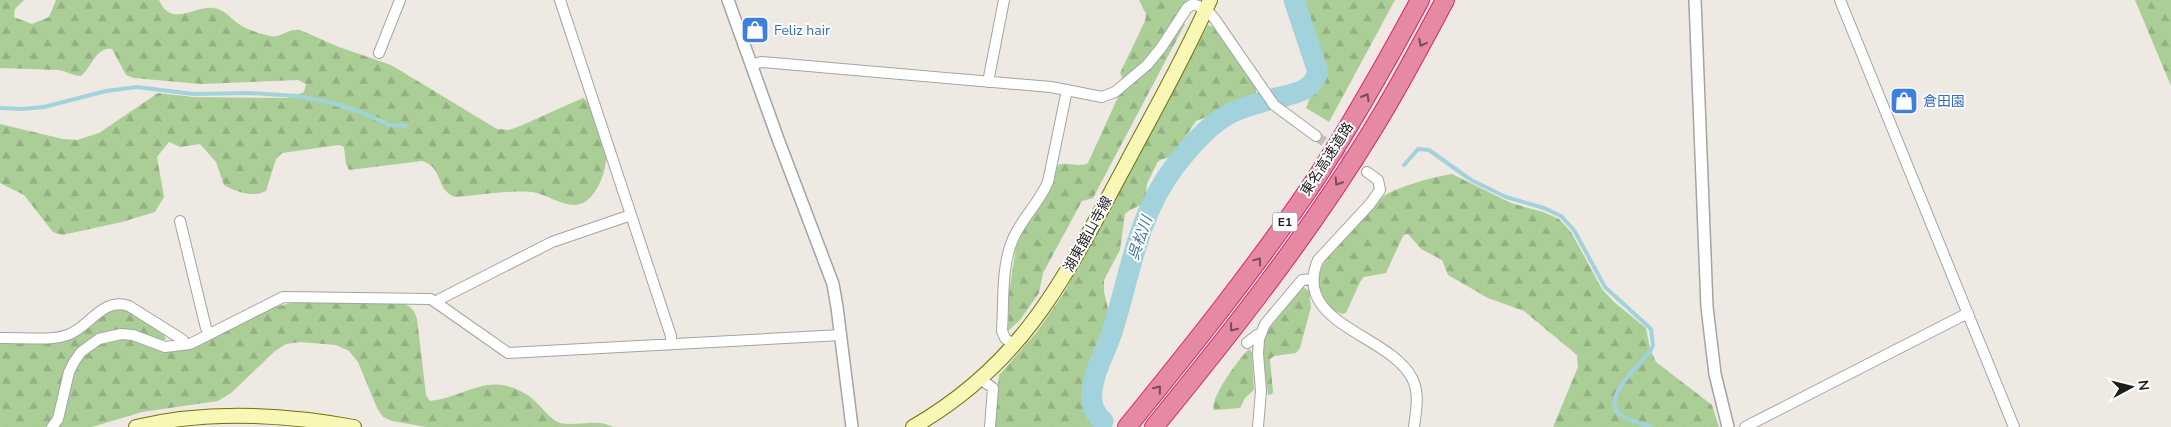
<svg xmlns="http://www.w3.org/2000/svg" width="2171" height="427" viewBox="0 0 2171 427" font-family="'Nunito Sans','Noto Sans JP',sans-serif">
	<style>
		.forest { fill: url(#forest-firs) }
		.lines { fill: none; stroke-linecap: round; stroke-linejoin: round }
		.stream { stroke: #a2d3dc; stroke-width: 4 }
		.river { stroke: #a2d3dc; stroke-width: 21 }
		.minor-tunnel { stroke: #c4c0bb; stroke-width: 10; stroke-dasharray: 10 5; stroke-linecap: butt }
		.minor-casing { stroke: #a4a4a4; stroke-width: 12 }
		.tertiary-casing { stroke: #a4a4a4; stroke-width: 14 }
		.secondary-casing { stroke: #6f7305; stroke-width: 16 }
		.motorway-casing { stroke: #d8246f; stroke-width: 20 }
		.minor { stroke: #fff; stroke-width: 10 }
		.tertiary { stroke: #fff; stroke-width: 11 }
		.secondary { stroke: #f9f7b5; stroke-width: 14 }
		.motorway { stroke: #e689a2; stroke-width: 18 }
		.oneway { stroke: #774e59 }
		.labels { text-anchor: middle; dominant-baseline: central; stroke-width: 4; stroke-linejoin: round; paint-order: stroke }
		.shield { fill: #fff; stroke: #616161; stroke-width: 1 }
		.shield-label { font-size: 12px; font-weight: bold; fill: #1d1d1d }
		.shop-label { font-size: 14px; fill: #366cbe; stroke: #fff; text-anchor: start }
		.street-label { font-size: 14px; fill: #1d1d1d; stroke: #fff }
		.water-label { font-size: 15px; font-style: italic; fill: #44779c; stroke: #fff }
	</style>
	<defs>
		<pattern id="forest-firs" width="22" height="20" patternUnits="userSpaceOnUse" patternTransform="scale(1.25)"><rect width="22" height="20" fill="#abce97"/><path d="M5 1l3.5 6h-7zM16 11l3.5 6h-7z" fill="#93b082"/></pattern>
	</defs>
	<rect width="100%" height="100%" fill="#eee9e2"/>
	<path class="forest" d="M0,0H24L15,9L14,17L32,24L49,17L56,0H159C171,28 194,6 213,8C226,9 231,20 242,26C250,31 262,34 271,36C282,38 288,28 300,30L339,47L391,65L497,129L509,130L520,126L583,98C592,101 606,149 606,160C605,175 595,200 580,204C566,209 547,194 532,192C508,190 480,195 456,197C435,191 444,167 422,161L349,170L346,164L344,147L339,145L282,153L276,159L266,191C254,198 236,192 224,185L216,162L200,144L180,147L169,142L157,157L164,197L155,212L122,222L62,235L53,232L24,195L0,183V124L63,139L77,140L99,133L158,93L193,97L288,98L304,92L306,84L298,80L201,84L134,78L126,75L112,49C96,47 92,67 81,76C73,76 66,71 58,70L0,68Z
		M1139,0H1187L1144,62L1123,79L1120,73L1145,21L1146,14Z
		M1305,0H1395L1329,122L1306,108L1322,66Z
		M2135,0H2171V86Z
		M1183,22L1185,24L1093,198L1082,201L1043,273L1039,293L1020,320L1008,331L1009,293L1016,247L1024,229L1048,194L1058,165C1067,161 1078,168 1088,163L1118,97L1158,60Z
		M1208,25L1213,27L1256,89V98L1196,121L1173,156L1160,160L1157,163L1147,184L1145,203L1130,210L1125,214L1120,250L1104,280V292L1110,317L1108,328L1093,371L1088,392V403L1095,427H994L999,375L1036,333L1064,293Z
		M1452,174L1511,203L1543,212L1559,219L1571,232L1602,289L1614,302L1646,328L1650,349L1656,362L1712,405L1719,427H1553L1578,367L1577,355L1524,311L1488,298L1448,275L1442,260L1421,249L1408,234L1404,235L1402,238L1386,273L1364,277L1360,282L1346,313L1342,314C1332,310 1324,303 1321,293C1310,264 1341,243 1358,224C1366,216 1375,202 1384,196C1397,187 1436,176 1452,174Z
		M1303,287L1309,291L1311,307L1300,348L1296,353L1274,356L1270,359L1273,392L1272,394L1268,395L1262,347L1266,333Z
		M295,302L400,303C410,305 414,309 417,319L426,395L430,401C467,397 488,371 526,394C539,402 549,419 560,423C577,427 596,418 613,427H426L392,421L383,417L377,408L358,362L349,351L336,345L300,342L286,344L275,351L231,393L218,401L142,412L92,427H58L78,364C90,347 110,335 132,340C143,342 153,349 165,351L275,307Z
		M114,308L127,310L164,333L166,339L161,341L121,329L97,334L86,341L77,349L54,417L46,427H0V342H53Z
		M1249,349L1252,352L1254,390L1245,398L1240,408L1214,410C1209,399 1240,357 1249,349Z"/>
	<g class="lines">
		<path class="stream" d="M0,108L22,109L44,107L106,91L137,87L193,94L248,93L297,96L329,102L361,112L390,125L406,126
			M1404,165L1418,149L1429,150L1471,180L1506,197L1544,208L1561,216L1574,230L1605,287L1651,329L1653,345L1651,350C1641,363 1601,398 1619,414C1627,421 1642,423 1651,427"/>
		<path class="river" d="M1276,98C1295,93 1311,93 1318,72L1294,0
			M1103,421C1097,416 1093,409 1092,402C1089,379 1105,354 1112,332C1130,276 1137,215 1175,166C1189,148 1208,125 1229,114C1240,108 1253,105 1265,101"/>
		<path class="minor-tunnel" d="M1316,136L1367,172"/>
		<defs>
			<path id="minor" d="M560,0L671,336V344
				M1840,0L2014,427
				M379,53L400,0
				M751,65L761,62L1051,87L1102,97L1115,92L1147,65L1161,48L1187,8L1193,4L1206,9L1214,18L1274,105L1316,136
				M988,82L1004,0
				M1367,172L1378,180L1380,190L1370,204L1318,260C1291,324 1389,334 1412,378C1420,394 1416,410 1414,427
				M180,221L206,328L210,334
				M437,303L440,299L552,242L631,215
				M0,338C20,337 52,342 70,334C91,325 103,297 129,306L183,340L184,345
				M1247,343L1257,335L1260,336
				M1014,346L1005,338L1002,331C1004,301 1001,266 1013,239C1022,218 1039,203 1048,182L1067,90
				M980,379L993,388L990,427
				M52,427L58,419L69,372L74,362L81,352L99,339L121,334L133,335L165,347L190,344L283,297L431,299L508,353L841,335
				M1258,427L1261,391L1258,354L1259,339L1265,324L1302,280L1313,279
				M1745,427L1968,313"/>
			<path id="tertiary" d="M728,0L778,139L833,284L837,307L852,427
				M1695,0L1707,307L1715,374L1728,427"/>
			<path id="secondary" d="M136,427C207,410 283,414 354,427
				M913,427C1026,362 1066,275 1125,166C1154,111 1185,57 1210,0"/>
			<path id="motorway" d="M1127,427C1192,347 1257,266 1315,180C1353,122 1387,61 1420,0
				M1154,427C1232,332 1309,234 1373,129C1399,87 1422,43 1445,0"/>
		</defs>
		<use href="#minor" class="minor-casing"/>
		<use href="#tertiary" class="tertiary-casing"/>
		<use href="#secondary" class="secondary-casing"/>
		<use href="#motorway" class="motorway-casing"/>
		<use href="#minor" class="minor"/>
		<use href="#tertiary" class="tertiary"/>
		<use href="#secondary" class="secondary"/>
		<use href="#motorway" class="motorway"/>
	</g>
	<defs><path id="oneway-chevron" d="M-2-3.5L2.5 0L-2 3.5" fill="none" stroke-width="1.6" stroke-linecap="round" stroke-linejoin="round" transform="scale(1.25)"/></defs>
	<g class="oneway">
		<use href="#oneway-chevron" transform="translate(1422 43) rotate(118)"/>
		<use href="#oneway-chevron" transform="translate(1366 97) rotate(-60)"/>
		<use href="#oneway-chevron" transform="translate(1338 182) rotate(123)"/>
		<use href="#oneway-chevron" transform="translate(1258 261) rotate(-53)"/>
		<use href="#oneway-chevron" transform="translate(1233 328) rotate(128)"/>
		<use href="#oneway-chevron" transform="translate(1158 389) rotate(-51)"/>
	</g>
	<defs>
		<symbol id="shop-square" viewBox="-11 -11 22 22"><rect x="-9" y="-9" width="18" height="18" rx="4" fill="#3f7fe0" stroke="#fff"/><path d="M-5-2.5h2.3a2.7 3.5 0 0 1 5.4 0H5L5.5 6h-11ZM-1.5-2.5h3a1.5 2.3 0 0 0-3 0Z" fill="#fff"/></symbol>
	</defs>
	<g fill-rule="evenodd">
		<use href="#shop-square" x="739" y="14" width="32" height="32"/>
		<use href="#shop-square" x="1888" y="85" width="32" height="32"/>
	</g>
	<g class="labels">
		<rect class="shield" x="1272.5" y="212.5" width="25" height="19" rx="4"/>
		<g class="shield-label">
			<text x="1285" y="222">E1</text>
		</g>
		<g class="shop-label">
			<text x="774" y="30">Feliz hair</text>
			<text x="1923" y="101">倉田園</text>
		</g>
		<g class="street-label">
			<text transform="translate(1327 159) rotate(-57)">東名高速道路</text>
			<text transform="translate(1088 234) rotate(-61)">湖東舘山寺線</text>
		</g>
		<g class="water-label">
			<text transform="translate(1140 238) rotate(-71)">呉松川</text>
		</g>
	</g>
	<g transform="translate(2131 387) rotate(83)" stroke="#ffffff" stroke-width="4" paint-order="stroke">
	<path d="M0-4L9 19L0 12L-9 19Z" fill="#1d1d1d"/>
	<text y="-8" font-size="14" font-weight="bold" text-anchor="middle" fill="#1d1d1d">N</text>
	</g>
</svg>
